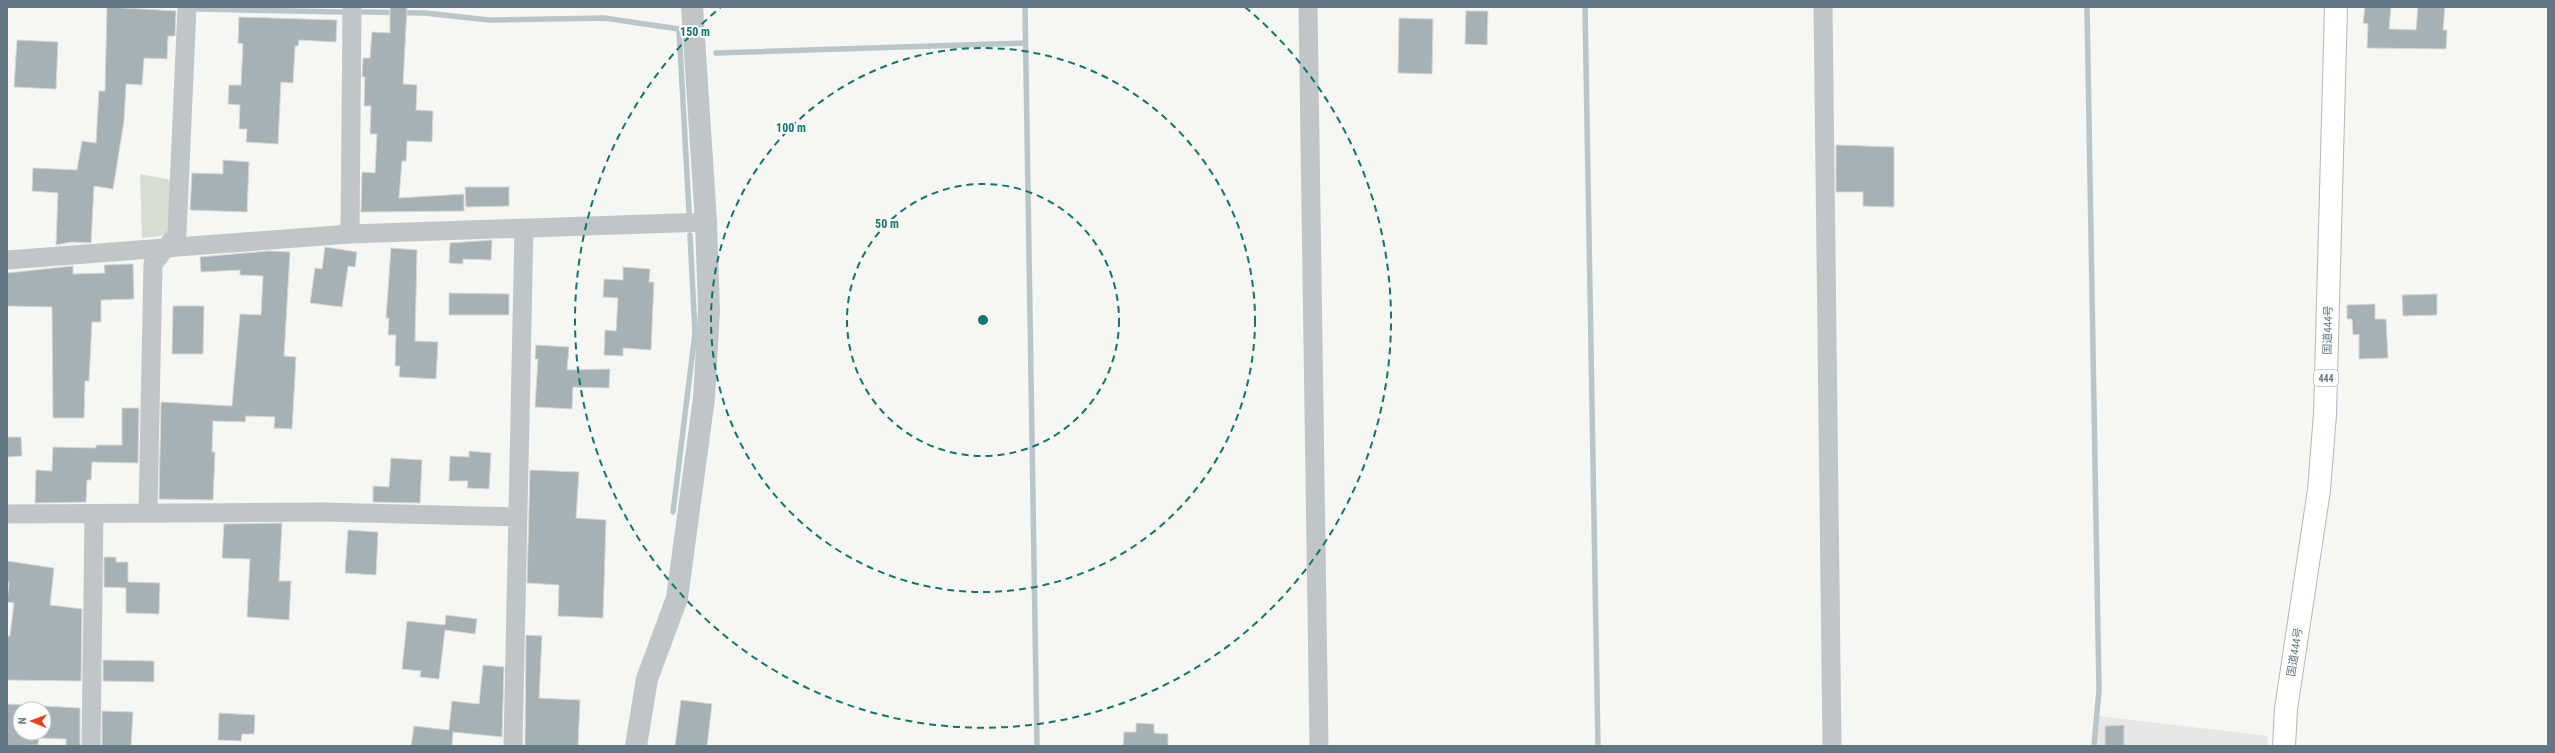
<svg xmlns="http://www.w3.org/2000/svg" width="2555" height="753" viewBox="0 0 2555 753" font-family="'Roboto Condensed','Noto Sans JP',sans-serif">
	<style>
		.built { fill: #e6e7e5 }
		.green { fill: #d7ddd3 }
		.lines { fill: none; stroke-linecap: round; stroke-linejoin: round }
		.stream { stroke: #b8c6c9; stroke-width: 5.5 }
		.building { fill: #a6b1b5; stroke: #d7d7d5; fill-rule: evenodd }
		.trunk-casing { stroke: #b3b8bb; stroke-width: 24 }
		.minor { stroke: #c0c6c8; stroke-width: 19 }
		.tertiary { stroke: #c0c6c8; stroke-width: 22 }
		.trunk { stroke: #fff; stroke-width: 22 }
		.ring { fill: none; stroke: #0f766e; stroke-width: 2; stroke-dasharray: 7 5 }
		.labels { text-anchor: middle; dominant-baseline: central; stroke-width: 4; stroke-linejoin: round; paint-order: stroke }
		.shield { fill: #fff; stroke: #92a0a9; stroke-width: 1 }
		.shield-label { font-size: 10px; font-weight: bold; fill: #637884 }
		.street-label { font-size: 11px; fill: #637884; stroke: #fff }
		.centre { fill: #0f766e; stroke: #fff; stroke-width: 2 }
		.ring-label { font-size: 12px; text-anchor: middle; font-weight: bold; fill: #0f766e; stroke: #fff; stroke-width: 4; stroke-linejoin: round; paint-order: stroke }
	</style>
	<rect width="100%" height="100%" fill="#f6f6f2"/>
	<path class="built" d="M2099,716L2268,736L2267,746H2097Z"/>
	<path class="green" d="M140,174L172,180L169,235L142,238Z"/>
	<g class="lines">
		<path class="stream" d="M1025,7L1037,746
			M1585,7L1598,746
			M2087,7L2099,690L2094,746
			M198,9L343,12
			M363,12L425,13L489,20L604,18L679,29L689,211
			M716,53L1025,43
			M673,512L695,333L690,235"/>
	</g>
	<path class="building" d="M107,7L176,11L175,36H168L167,59L144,58L142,85L126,84L124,121L113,189L94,186L91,243L71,242L56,245L58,193L32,191L33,168L77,170L82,141L96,143L99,91H105Z
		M390,7H407L403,84L417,85L416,110L433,111L432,142L407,141L406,161H402L399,198L464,194V211L361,212L362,172L375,173L377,134H370L371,106H364L365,77H362L363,58H370L372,32L390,33Z
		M2365,7H2391L2389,29L2416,30L2418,7H2445L2443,30H2447L2446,49L2367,48L2368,24L2363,23Z
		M1466,11H1488L1487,45L1465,44Z
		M239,17L337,20L336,42L299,40L298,46H295L293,83L281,82L278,144L246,142L247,129H239L240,105L228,104L229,85H241L243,44L238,43Z
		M1399,18L1433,19L1432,74L1398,73Z
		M17,40L58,42L56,89L14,87Z
		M1836,145L1894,147V207L1863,206V192H1836Z
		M223,160L249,162L247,212L190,210L192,173L223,174Z
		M465,187H509V206L466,207Z
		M492,240L491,260L463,259V264L449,263L450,243Z
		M325,247L357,252L355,267L348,266L342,307L310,303L315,268L322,269Z
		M391,248L417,250L415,341L438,342L436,379L399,377L400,366H395L396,335H388L389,318H386Z
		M268,251L290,252L284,356L296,357L292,429L274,428L275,417L246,416L245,422L213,421L212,452H215L213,500L159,499L161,402L232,406L240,314L261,315L263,276L240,275V270L201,272L200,257Z
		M133,264L134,299L101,300V322H92L89,381H85L84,418H53L52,307L7,306V273L73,266V274L105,273L104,265Z
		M623,267L650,269L649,282H654L651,350L623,348V356L604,355L605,330L616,331L618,298L603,297L604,279L623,280Z
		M449,293L509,294V315H449Z
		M2437,294V315L2403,316L2402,295Z
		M2375,304V319H2386L2388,358L2359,359V334L2353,335L2352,319H2347V305Z
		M173,306H204L203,354H172Z
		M536,345L569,347L567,370L610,369L609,388L573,387L572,409L535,407L538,359H535Z
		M122,408H139L138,463L92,462L91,480H87L86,502L35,503L36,470L52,471L53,447L96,448V445H122Z
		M7,437H21L22,456L7,457Z
		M469,451L491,453L489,489L467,488L468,481H449L450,456L469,457Z
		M391,458L422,460L420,503L373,502V486L389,487Z
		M530,470L579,472L576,518L606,520L603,618L558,616L559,585L527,583Z
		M282,523L279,581H291L289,620L247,617L250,559L222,558L224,524Z
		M348,530L378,532L376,575L345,573Z
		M104,557H116V562H128V582L160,583L159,614L126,613V588L104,587Z
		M7,561L54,568L50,605L82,609L81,681L7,680V636H10L14,603L7,602L9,582H7Z
		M446,615L477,619L475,634L445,630L439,679L420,677L421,671L402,669L407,621L445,625Z
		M526,635L542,636L539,698L580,700L578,746H525Z
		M103,660L154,661V682L103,681Z
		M483,665L504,667L502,737L453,732L452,746H411L414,726L449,730L452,701L479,704Z
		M681,700L712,704L707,746H675Z
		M7,704L80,708V746H66V739L39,738L38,745L7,746ZM20,709H44V733H20Z
		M102,711L133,712L131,746H102Z
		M219,713L255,715L254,734H242L241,741L218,740Z
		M1136,723L1154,724V733L1168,734V746H1123L1124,732H1136Z
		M2124,725V746H2105V726Z"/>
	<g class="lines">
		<defs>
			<path id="trunk" d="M2284,746L2286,709L2319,490L2325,414L2336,7"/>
		</defs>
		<use href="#trunk" class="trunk-casing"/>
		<path class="minor" d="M1308,7L1319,746
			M1823,7L1832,746
			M350,234L352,7
			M7,260L350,234L706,222
			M148,512L153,264L177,234L187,7
			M7,514L323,512L518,517
			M91,746L94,514
			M513,746L524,228"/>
		<path class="tertiary" d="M636,746L647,679L677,598L704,398L709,310L706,222L692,7"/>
		<use href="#trunk" class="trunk"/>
	</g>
	<g class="ring">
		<circle cx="983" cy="320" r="136"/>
		<circle cx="983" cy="320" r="272"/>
		<path d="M1245 7A408 408 0 1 1 721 7"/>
	</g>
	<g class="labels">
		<rect class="shield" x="2314" y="370" width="24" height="16" rx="3"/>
		<g class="shield-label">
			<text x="2326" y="378">444</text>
		</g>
		<g class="street-label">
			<text transform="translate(2328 330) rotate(-89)">国道444号</text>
			<text transform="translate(2295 652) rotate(-81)">国道444号</text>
		</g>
	</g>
	<circle cx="983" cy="320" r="6" class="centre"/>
	<g class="ring-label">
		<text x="695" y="36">150 m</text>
		<text x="791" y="132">100 m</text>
		<text x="887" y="228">50 m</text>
	</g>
	<rect width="2555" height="753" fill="none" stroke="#637884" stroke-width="16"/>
	<g transform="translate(32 721) rotate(271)"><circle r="19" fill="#ffffff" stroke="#c1c9ce"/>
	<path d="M0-3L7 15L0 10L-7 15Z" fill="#ea401e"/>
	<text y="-6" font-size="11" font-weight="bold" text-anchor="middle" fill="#637884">N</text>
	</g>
</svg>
